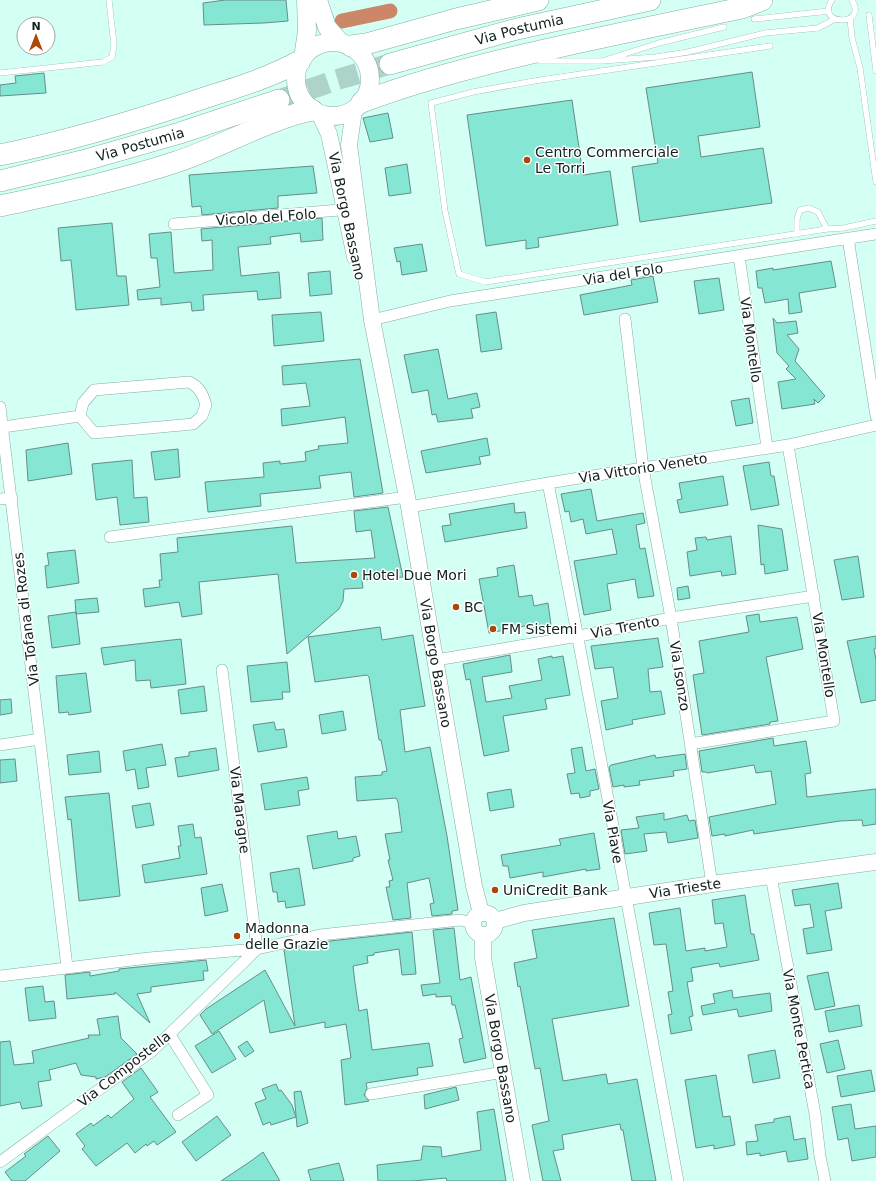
<svg xmlns="http://www.w3.org/2000/svg" width="876" height="1181" viewBox="0 0 876 1181" font-family="'DejaVu Sans',sans-serif">
	<style>
		.lines { fill: none; stroke-linecap: round; stroke-linejoin: round }
		.canal { stroke: #cc8768; stroke-width: 15 }
		.building { fill: #85e6d4; stroke: #668e86 }
		.highway-tunnel { stroke: #add3ca; stroke-width: 21; stroke-dasharray: 21 10; stroke-linecap: butt }
		.lane-casing { stroke: #84ada4; stroke-width: 6 }
		.street-casing { stroke: #84ada4; stroke-width: 12 }
		.secondary-casing { stroke: #84ada4; stroke-width: 17 }
		.primary-casing { stroke: #84ada4; stroke-width: 19 }
		.highway-casing { stroke: #84ada4; stroke-width: 22 }
		.lane { stroke: #fff; stroke-width: 5.5 }
		.street { stroke: #fff; stroke-width: 11 }
		.secondary { stroke: #fff; stroke-width: 16 }
		.primary { stroke: #fff; stroke-width: 18 }
		.highway { stroke: #fff; stroke-width: 21 }
		.poi-dot { fill: #aa480a; stroke: #fff; stroke-width: 1.5 }
		.labels { text-anchor: middle; dominant-baseline: central; stroke-width: 3; stroke-linejoin: round; paint-order: stroke }
		.street-label { font-size: 14px; fill: #11211e; stroke: #fff }
		.poi-label { font-size: 14px; fill: #11211e; stroke: #fff; text-anchor: start }
	</style>
	<rect width="100%" height="100%" fill="#d4fff5"/>
	<g class="lines">
		<path class="canal" d="M342,21L390,11"/>
	</g>
	<path class="building" d="M225,0H286L288,21L264,23L204,25L203,3Z
		M752,72L760,127L698,136L701,157L763,148L772,203L640,222L632,167L658,163L646,88Z
		M44,73L46,93L0,96V85L16,83L15,76Z
		M572,100L583,175L610,171L618,225L538,238L539,247L526,249V240L486,246L467,115Z
		M388,113L393,138L370,142L363,118Z
		M407,164L411,193L389,196L385,168Z
		M313,166L317,193L278,196V208L202,215L201,206L192,207L189,175Z
		M322,218L323,240L301,242L300,233L270,237L271,244L238,247L241,276L279,272L281,298L258,300L257,291L203,295L204,310L192,311L191,302L161,305V298L138,300L137,290L160,287L157,258H151L149,234L171,232L174,273L213,270L212,240L202,241L201,229Z
		M112,223L117,276H126L129,305L76,310L71,260L61,261L58,228Z
		M422,244L427,271L402,275L400,261L397,262L394,248Z
		M831,261L836,287L799,293L802,312L789,314L788,299L765,303L762,288H758L756,271L773,268V270Z
		M330,271L332,294L310,296L308,273Z
		M653,276L658,302L584,315L580,295L632,285L631,280Z
		M719,278L724,310L699,314L694,281Z
		M321,312L324,341L274,346L272,315Z
		M496,312L502,349L481,352L476,315Z
		M773,318L777,323L796,321L798,333L787,335L799,349L795,361L825,396L818,403L814,399L815,404L782,409L778,382L796,379L786,369L789,366L777,353Z
		M438,349L448,399L477,393L480,407L471,409L473,418L438,422L436,414L432,415L428,390L412,393L404,355Z
		M360,359L383,493L354,497L351,472L319,476L321,488L260,494L261,506L208,512L205,482L264,477L263,463L280,461V464L306,461L305,452L319,449L318,446L348,443L345,417L282,426L281,409L310,406L306,383L283,385L282,366Z
		M749,398L753,423L736,426L731,401Z
		M487,438L490,455L479,457L481,464L426,473L421,451Z
		M68,443L72,474L28,481L26,450Z
		M178,449L180,477L155,480L151,452Z
		M132,460L134,498L147,497L149,522L120,525L117,497L96,500L92,464Z
		M769,462L771,476H774L779,505L751,510L743,466Z
		M723,476L728,505L680,513L677,500L682,499L679,483Z
		M591,489L597,521L643,513L645,523L636,525L640,549L645,548L654,596L638,598L635,579L607,584L611,610L584,615L574,561L617,554L612,529L586,534L583,519L571,522L569,511L565,512L561,494Z
		M514,503L515,513L525,512L527,528L445,542L442,526L451,525L449,514Z
		M388,507L403,577L362,580L363,588L344,589L343,601L339,609L287,654L278,574L199,582L202,614L182,617L179,602L145,607L143,589L160,587L159,580H162L160,554L178,552L177,538L292,526L296,563L375,558L371,530L356,532L354,511Z
		M758,525L782,529L788,570L765,574L764,564L761,565Z
		M731,536L736,574L722,576L721,571L690,576L687,552L697,550L695,538L706,537L707,540Z
		M75,550L79,583L47,588L45,566L49,565L47,553Z
		M858,556L864,597L842,600L834,560Z
		M514,565L519,597L532,595L534,606L548,603L551,625L526,629L525,626L489,633L479,579L498,576L497,568Z
		M688,586L690,598L678,600L677,588Z
		M97,598L99,612L76,614L75,600Z
		M76,612L80,644L52,648L48,616Z
		M759,614L760,622L797,617L803,649L766,657L778,721L770,722V724L702,735L693,675L704,673L699,641L749,632L746,616Z
		M380,627L382,640L413,635L425,706L400,710L405,752L430,747L447,836L458,910L452,911V914L432,916L430,904L434,903L429,878L407,883L411,918L393,920L386,887H390L389,881L393,880L388,860H390L385,834L402,832L398,802L396,798L357,801L355,777L382,775V772L387,771L381,740H379L369,677L367,675L315,682L308,637Z
		M876,636V648L874,649L876,660V700L861,703L847,641Z
		M658,638L663,667L648,669L650,692L661,691L665,714L632,720L633,724L606,730L601,701L618,698L613,667L595,669L591,646Z
		M181,639L186,684L151,688L150,680L136,681L135,660L104,665L101,648Z
		M510,655L512,672L482,677L486,702L512,698L509,686L542,680L538,659L552,656V658L563,656L570,695L545,699L547,709L503,716L509,751L484,756L470,679L466,680L463,664Z
		M287,662L290,692H282L283,699L251,702L247,666Z
		M86,673L91,712L69,715L68,712L59,713L56,676Z
		M204,686L207,711L181,714L178,690Z
		M11,699L12,713L0,715V700Z
		M343,711L346,730L322,734L319,715Z
		M274,722L276,730L284,729L287,747L258,752L253,725Z
		M773,738L774,746L806,741L811,773L805,774L807,797L876,789V824L863,826L862,820L840,821L754,834L753,830L725,836V834L712,836L709,817L776,804L771,771L756,773L754,765L707,773L706,772H702L699,751Z
		M162,744L166,765L146,768L149,787L138,789L135,769L126,771L123,751Z
		M582,747L586,771L595,769L599,789L590,791V796L580,798L579,793L571,794L567,774L575,773L571,749Z
		M216,748L219,770L178,777L175,758L189,756V752Z
		M99,751L101,772L69,775L67,755Z
		M685,754L687,769L673,771L674,776L639,781L640,785L624,787V785L613,787L609,767L611,765L655,755L656,758Z
		M15,759L17,781L0,783V760Z
		M307,777L309,789L298,791L300,805L265,810L261,784Z
		M511,789L514,807L490,811L487,793Z
		M109,793L120,896L79,901L71,819L68,820L65,797Z
		M150,803L154,825L136,828L132,806Z
		M664,813V820L687,815L689,821L695,820L698,838L668,843L666,832L644,834L647,851L625,854L621,830L639,828L636,817Z
		M193,824L195,838L201,837L207,874L145,883L142,865L180,858L178,846H181L178,826Z
		M337,831L338,839L356,836L360,856L353,858V861L313,869L307,836Z
		M594,833L600,869L586,871V869L543,877V872L510,878L508,866H503L501,855L561,845L559,839Z
		M299,868L305,905L286,908L285,901L278,902L277,892H273L270,873Z
		M838,883L842,908L825,911L832,950L807,954L803,929L814,927L810,904L795,906L792,890Z
		M222,884L228,911L205,916L201,888Z
		M745,895L751,934H754L759,960L720,967L719,963L691,968L693,981L687,982L693,1016L689,1017L692,1030L671,1034L668,1015L672,1014L668,992L673,991L666,944L654,945L649,913L680,908L686,951L705,948V951L727,947L723,923L715,924L712,900Z
		M614,918L629,1006L552,1019L563,1081L606,1074L608,1084L637,1079L656,1181H632L623,1130H621L620,1124L562,1135L564,1149L553,1151L561,1181H543L532,1125L549,1121L540,1068L535,1069L520,986L518,987L514,963L537,958L532,930Z
		M454,928L460,980L471,977L486,1058L464,1063L459,1039L463,1038L455,1005H452L451,996L436,997V994L423,996L421,985L440,983L433,930Z
		M412,932L416,974L402,975L399,949L374,953V955L367,956L368,963L353,966L355,983L359,1011L367,1009L372,1050L429,1043L433,1066L417,1068L418,1075L366,1083L367,1088L364,1095L369,1101L345,1105L341,1060L351,1058L346,1024L325,1028V1022L270,1033L264,1000L212,1034L200,1015L206,1009L265,970L295,1026L284,950L321,942Z
		M206,960L208,971H203L204,980L151,987V992L137,994L150,1023L115,992V994L67,999L65,975L90,972V976L119,971V969Z
		M828,972L835,1006L815,1010L807,976Z
		M43,986L45,1002L54,1001L56,1018L29,1021L25,988Z
		M732,990L733,998L770,993L772,1011L739,1017L737,1009L703,1015L701,1006L715,1003L713,994Z
		M859,1005L862,1026L829,1032L825,1011Z
		M118,1016L121,1038L137,1054L105,1077L96,1079V1077L81,1075L76,1063L49,1070L51,1080L38,1082L42,1106L22,1109L20,1102L0,1106V1042L10,1041L14,1065L34,1063L32,1051L89,1038L88,1035H100L97,1019Z
		M219,1031L236,1059L212,1073L195,1046Z
		M838,1040L845,1069L827,1073L820,1044Z
		M247,1041L254,1051L245,1057L238,1047Z
		M775,1050L780,1078L753,1083L748,1055Z
		M141,1068L158,1092L150,1097L176,1132L157,1145L154,1141L147,1146L146,1144L135,1153L127,1143L96,1166L82,1149L85,1146L76,1134L91,1123L93,1126L108,1115L111,1118L134,1099L122,1082Z
		M871,1070L875,1091L841,1097L837,1076Z
		M716,1075L723,1117L730,1116L735,1145L714,1149V1145L696,1148L685,1080Z
		M276,1084L279,1091L281,1090L292,1105L296,1117L271,1125L270,1122L263,1125L255,1103L266,1099L262,1089Z
		M456,1087L459,1100L425,1109L424,1095Z
		M301,1091L308,1123L297,1127L294,1092Z
		M851,1104L855,1129L876,1126V1157L852,1161L848,1138L838,1140L832,1107Z
		M494,1109L506,1181H447L446,1178L413,1181H378L377,1165L421,1160L423,1146L441,1147L442,1157L481,1150L477,1112Z
		M217,1116L231,1135L196,1161L182,1142Z
		M790,1116L794,1140L805,1138L808,1159L788,1162L786,1151L760,1156V1153L747,1155L746,1142L758,1141L755,1125L774,1122V1119Z
		M48,1136L60,1151L25,1181H12L5,1172L26,1156L24,1154Z
		M263,1152L280,1181H221L251,1161Z
		M339,1163L344,1181H311L308,1170Z"/>
	<g class="lines">
		<path class="highway-tunnel" d="M279,100L336,80L390,64"/>
		<defs>
			<path id="lane" d="M832,0C814,26 869,27 852,0
				M869,15L876,71
				M850,18L852,38L860,68L876,182
				M754,19L829,11
				M770,46L534,81L473,92L431,103L445,211L459,274L485,282L827,229L844,228L876,221
				M540,61H602L659,43L724,27
				M602,61L656,57L688,52L765,33L818,28L835,19
				M0,73L103,62L112,57L114,45L109,0
				M797,234V219L800,210L809,208L818,212L827,229"/>
			<path id="street" d="M174,224L351,209
				M848,238L876,416
				M739,256L767,447
				M625,319L643,468L671,618L712,884
				M372,320L450,301L876,234
				M189,382C200,387 203,395 206,405L202,416L193,424L94,433L80,416L83,403L94,390Z
				M0,407L67,967
				M3,427L80,416
				M548,483C594,715 635,948 678,1181
				M0,499L12,498
				M409,507L548,483L788,445L876,425
				M110,537L407,497
				M436,660L579,636L671,618L814,596
				M690,744L834,721L788,445
				M0,745L40,739
				M771,876L815,1114L820,1156L825,1181
				M0,976L149,958L257,949L222,670
				M170,1035L208,1095L178,1115
				M371,1094L504,1072
				M0,1162L152,1051L257,949L320,935L460,920L473,923"/>
			<g id="secondary">
				<path id="s1" d="M354,110L349,145L372,320L409,507L474,886L481,913"/>
				<path d="M319,113L329,134L355,257"/>
				<circle cx="484" cy="924" r="11"/>
				<path id="s2" d="M495,921L524,913L712,884L876,862"/>
				<path id="s3" d="M483,935V958L522,1181"/>
			</g>
			<path id="primary" d="M318,0L327,27L341,43
				M296 79a37 37 0 1 1 74 0a37 37 0 1 1-74 0Z
				M303,58L307,31L306,0"/>
			<g id="highway">
				<path d="M351,46L366,44L456,19L538,0"/>
				<path id="s4" d="M390,64L517,29L650,0"/>
				<path d="M362,102C414,82 468,68 523,55C596,38 669,23 742,8L762,0"/>
				<path d="M0,155C69,141 135,121 201,99C235,88 269,78 300,61"/>
				<path id="s5" d="M0,181L82,161L180,133L279,100"/>
				<path d="M0,206C59,193 119,181 176,162C222,147 265,120 312,110"/>
			</g>
		</defs>
		<use href="#lane" class="lane-casing"/>
		<use href="#street" class="street-casing"/>
		<use href="#secondary" class="secondary-casing"/>
		<use href="#primary" class="primary-casing"/>
		<use href="#highway" class="highway-casing"/>
		<use href="#lane" class="lane"/>
		<use href="#street" class="street"/>
		<use href="#secondary" class="secondary"/>
		<use href="#primary" class="primary"/>
		<use href="#highway" class="highway"/>
	</g>
	<g class="poi-dot">
		<circle cx="527" cy="160" r="4"/>
		<circle cx="354" cy="575" r="4"/>
		<circle cx="456" cy="607" r="4"/>
		<circle cx="493" cy="629" r="4"/>
		<circle cx="495" cy="890" r="4"/>
		<circle cx="237" cy="936" r="4"/>
	</g>
	<g class="labels">
		<g class="street-label">
			<text stroke="none"><textPath href="#s4" startOffset="134">Via Postumia</textPath></text>
			<text stroke="none"><textPath href="#s5" startOffset="145">Via Postumia</textPath></text>
			<text transform="translate(347 216) rotate(78)">Via Borgo Bassano</text>
			<text transform="translate(266 217) rotate(-4)">Vicolo del Folo</text>
			<text transform="translate(623 274) rotate(-9)">Via del Folo</text>
			<text transform="translate(751 340) rotate(82)">Via Montello</text>
			<text transform="translate(643 468) rotate(-9)">Via Vittorio Veneto</text>
			<text transform="translate(26 619) rotate(-97)">Via Tofana di Rozes</text>
			<text transform="translate(625 627) rotate(-11)">Via Trento</text>
			<text transform="translate(824 655) rotate(81)">Via Montello</text>
			<text stroke="none"><textPath href="#s1" startOffset="561">Via Borgo Bassano</textPath></text>
			<text transform="translate(680 676) rotate(81)">Via Isonzo</text>
			<text transform="translate(240 810) rotate(83)">Via Maragne</text>
			<text transform="translate(613 832) rotate(80)">Via Piave</text>
			<text stroke="none"><textPath href="#s2" startOffset="193">Via Trieste</textPath></text>
			<text transform="translate(799 1029) rotate(79)">Via Monte Pertica</text>
			<text stroke="none"><textPath href="#s3" startOffset="125">Via Borgo Bassano</textPath></text>
			<text transform="translate(124 1069) rotate(-38)">Via Compostella</text>
		</g>
		<g class="poi-label">
			<text x="535" y="152">Centro Commerciale<tspan x="535" dy="16">Le Torri</tspan></text>
			<text x="362" y="575">Hotel Due Mori</text>
			<text x="464" y="607">BC</text>
			<text x="501" y="629">FM Sistemi</text>
			<text x="503" y="890">UniCredit Bank</text>
			<text x="245" y="928">Madonna<tspan x="245" dy="16">delle Grazie</tspan></text>
		</g>
	</g>
	<g transform="translate(36 36)"><circle r="19" fill="#ffffff" stroke="#a0a6a5"/>
	<path d="M0-3L7 15L0 10L-7 15Z" fill="#aa480a"/>
	<text y="-6" font-size="11" font-weight="bold" text-anchor="middle" fill="#11211e">N</text>
	</g>
</svg>
